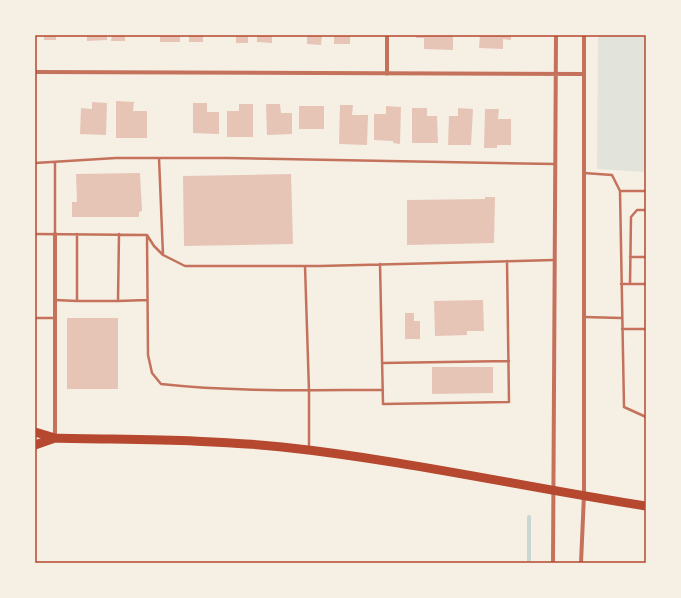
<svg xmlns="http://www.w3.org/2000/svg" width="681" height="598" viewBox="0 0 681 598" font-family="'IBM Plex Sans',sans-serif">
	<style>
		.green { fill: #e2e4dc }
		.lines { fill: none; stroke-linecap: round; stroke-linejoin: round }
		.stream { stroke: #c9d6d2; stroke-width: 4 }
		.building { fill: #e6c5b7 }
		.service { stroke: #c5725c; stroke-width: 2.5 }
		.minor { stroke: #c5725c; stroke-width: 4 }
		.trunk { stroke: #b5482f; stroke-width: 9 }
		.neatline { fill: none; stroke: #b5482f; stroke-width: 1.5 }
	</style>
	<rect width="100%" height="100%" fill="#f6efe4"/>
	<path class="green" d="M598,35H646V172L597,169Z"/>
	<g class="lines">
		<path class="stream" d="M529,563V517"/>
	</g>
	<path class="building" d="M44,35H56V40H44Z
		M87,35H107V40L87,41Z
		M112,35H125V41H111Z
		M160,35H180V42H160Z
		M189,35H203V42H189Z
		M236,35H248V43H236Z
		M257,35H272V43L257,42Z
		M307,35H322L321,45L307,44Z
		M334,35H350V44H334Z
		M416,35H453V50L424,49V38H416Z
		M480,35H511V40L503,39V49L479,48Z
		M116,101L134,102L133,111H147V138H116Z
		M92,102L107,103L106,135L80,134L81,108L92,109Z
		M193,103H207V112H219V134L193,133Z
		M239,104H253V137H227V111H239Z
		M266,104H280L281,113H292V134L267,135Z
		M340,105H353L352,115H368L367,145L339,144Z
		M299,106H324V129H299Z
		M386,106L401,107L400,144L393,143V141L374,140V114H386Z
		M412,108H427V116H437L438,143H412Z
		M458,108L473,109L471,145H448L449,116H458Z
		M485,109H499L498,119H511V145H497V148H484Z
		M140,173L142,211L139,212V217H72V202H77L76,174Z
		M291,174L293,244L184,246L183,176Z
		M485,197H495L494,243L407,245V200L485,199Z
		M483,300L484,331H467V335L435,336L434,301Z
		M405,313H414V321H420V339H405Z
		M67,318H118V389H67Z
		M432,367H493V393L432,394Z"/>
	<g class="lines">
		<path class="service" d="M159,158L163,255
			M35,163L116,158H228L555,164
			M55,163V234
			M584,173L612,175L620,191L624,407L646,417
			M620,191H646
			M35,234L147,235L154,246L163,255L185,266H320L554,260
			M77,234V301H118L119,234
			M147,235L148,355L152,373L161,384C234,392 309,390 383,390
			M630,257H646
			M380,264L383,404L509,402L507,261
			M305,266L309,391V449
			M621,284H646
			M630,284L631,217L637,210H646
			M55,300L77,301
			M118,301L147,300
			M584,317L621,318
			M35,318H55
			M622,329H646
			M382,363L509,361"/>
		<path class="minor" d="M35,72L584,74
			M387,74V35
			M55,234V438
			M553,563L556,35
			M581,563L584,495V35"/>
		<path class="trunk" d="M35,432L55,438C131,440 206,439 282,447C404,460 524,487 646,506
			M35,445L55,438"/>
	</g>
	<rect width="681" height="598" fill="none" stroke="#f6efe4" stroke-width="72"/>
	<rect x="36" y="36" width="609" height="526" class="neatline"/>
</svg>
